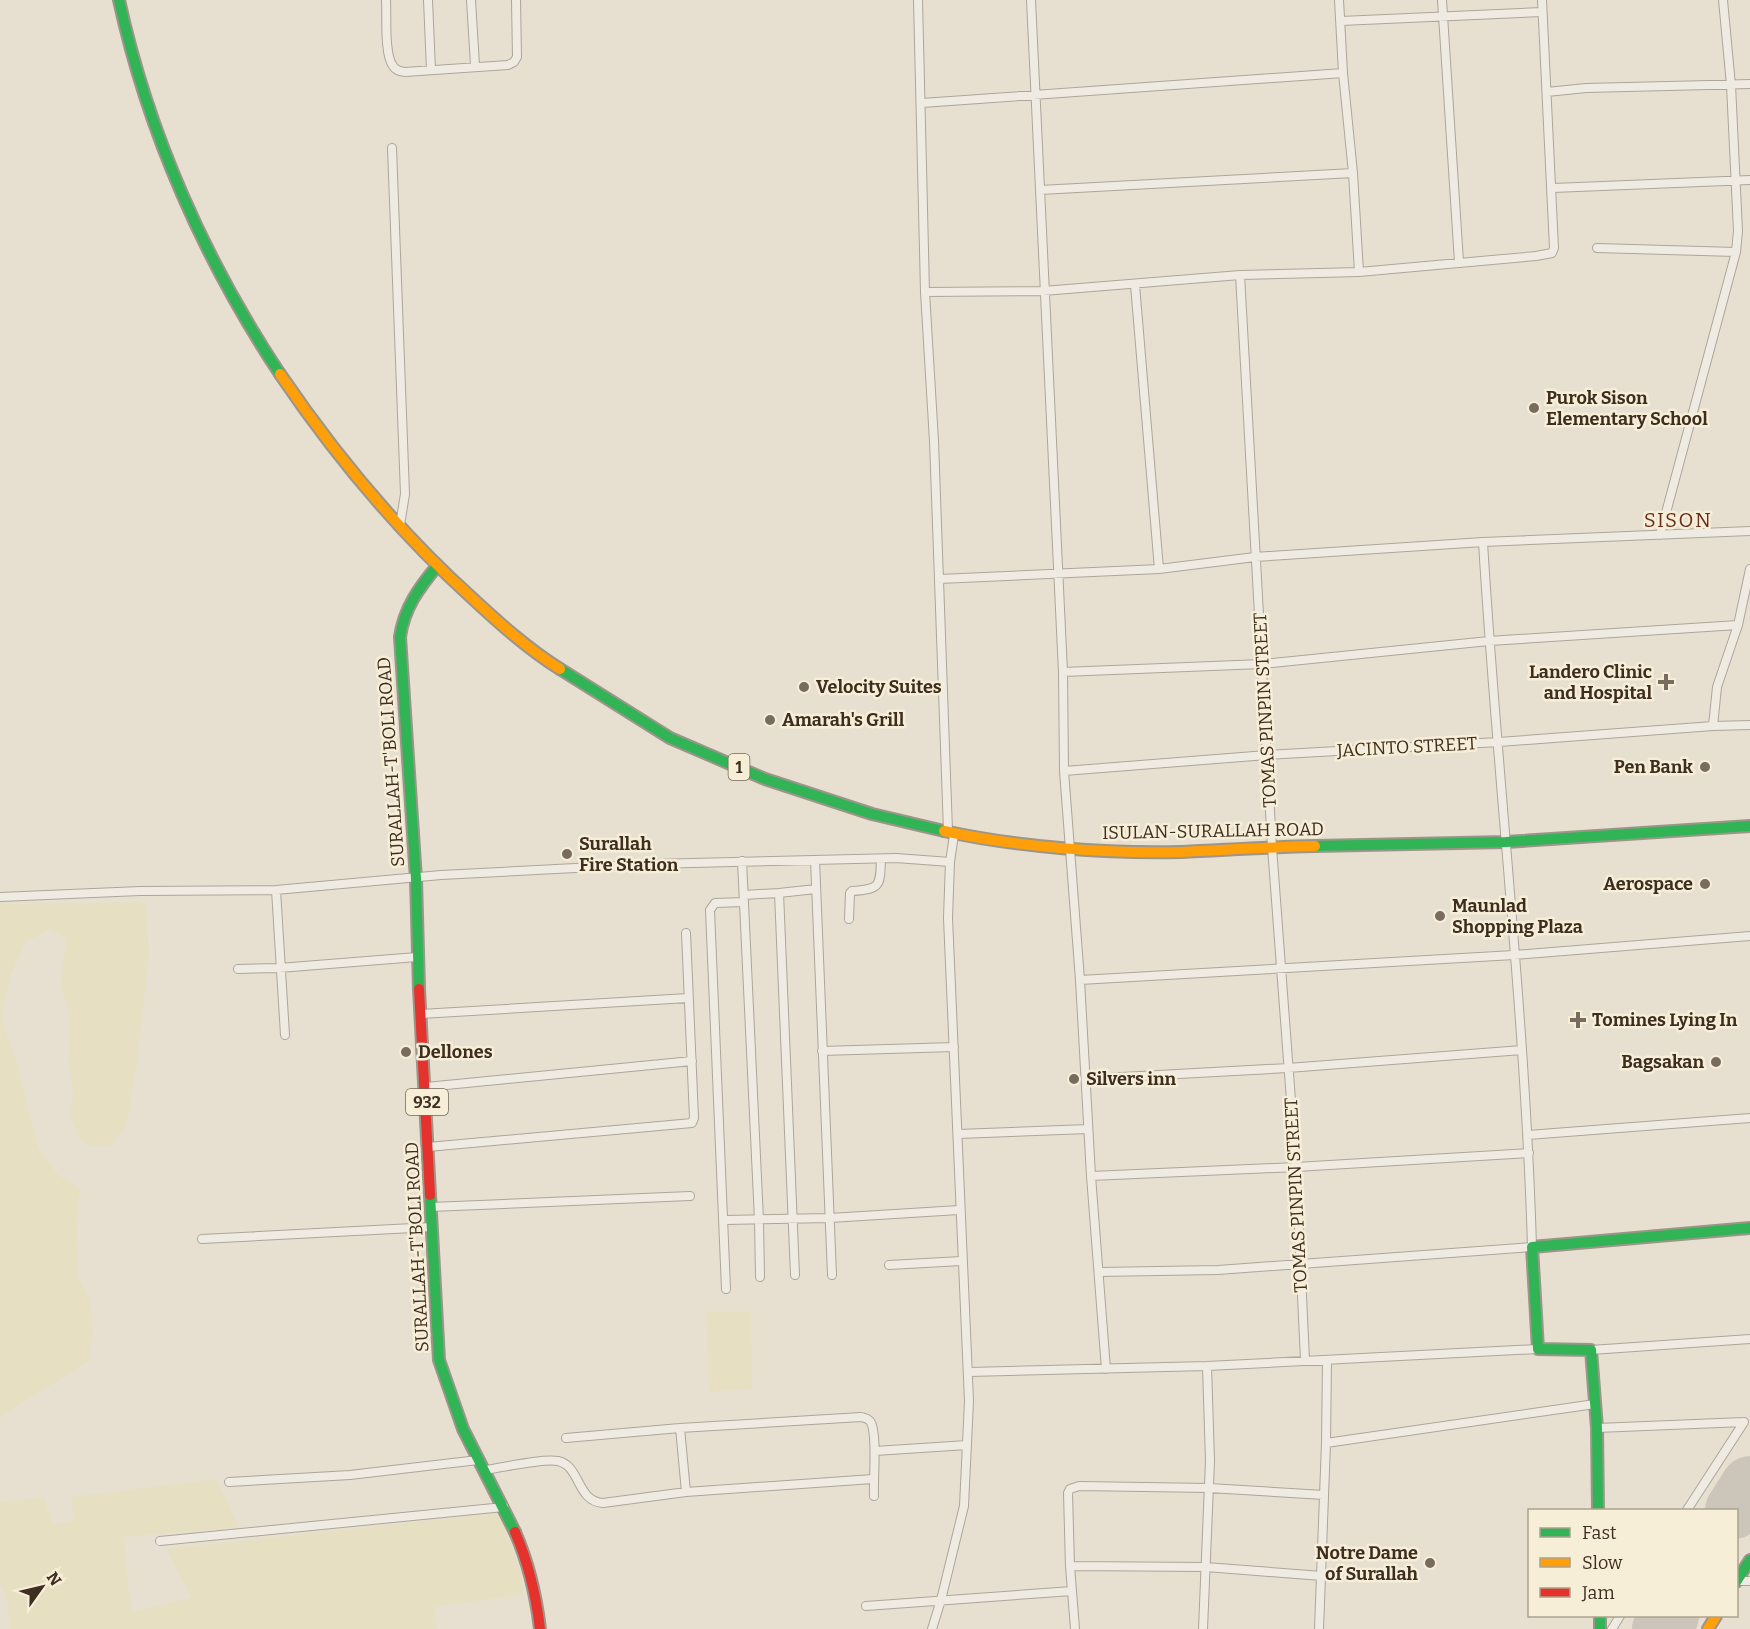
<svg xmlns="http://www.w3.org/2000/svg" width="1750" height="1629" viewBox="0 0 1750 1629" font-family="Bitter,serif">
	<style>
		.farmland { fill: #e6dfc2 }
		.lines { fill: none; stroke-linecap: round; stroke-linejoin: round }
		.runway { stroke: #cbc5ba; stroke-width: 58 }
		.street-casing { stroke: #ada599; stroke-width: 10 }
		.fast-casing { stroke: #9c958a; stroke-width: 14 }
		.slow-casing { stroke: #9c958a; stroke-width: 14 }
		.jam-casing { stroke: #9c958a; stroke-width: 14 }
		.street { stroke: #efebe3; stroke-width: 8 }
		.fast { stroke: #30b455; stroke-width: 10 }
		.slow { stroke: #ff9f0a; stroke-width: 10 }
		.jam { stroke: #e5322d; stroke-width: 10 }
		.poi-dot { fill: #786c5e; stroke: #f7eed8; stroke-width: 2 }
		.labels { text-anchor: middle; dominant-baseline: central; stroke-width: 5; stroke-linejoin: round; paint-order: stroke }
		.shield { fill: #f7eed8; stroke: #756857; stroke-width: 1.5 }
		.shield-label { font-size: 16px; font-weight: bold; fill: #3d2e20 }
		.poi-label { font-size: 18px; font-weight: bold; fill: #3d2e20; stroke: #f7eed8; text-anchor: start }
		.street-label { font-size: 18px; fill: #3d2e20; stroke: #f7eed8 }
		.neighbourhood-label { font-size: 20px; letter-spacing: 1.5px; fill: #6b2e1e; stroke: #f7eed8 }
	</style>
	<rect width="100%" height="100%" fill="#e7e0d1"/>
	<path class="farmland" d="M145,902L149,954L136,1071L126,1126L111,1145L88,1146L78,1136L70,1116L73,1095L69,1056L70,1019L61,982L66,939L50,929L26,942L10,976L1,1019L14,1053L38,1146L57,1174L80,1189L77,1225L78,1276L90,1300L93,1332L89,1361L0,1417V904Z
		M706,1312H751L752,1389L709,1392Z
		M216,1479L239,1527L124,1537L129,1597L132,1611L192,1598L166,1549L500,1513L522,1577L523,1594L434,1607L437,1629H10L7,1597L0,1584V1502L44,1497L52,1524L74,1521L71,1497Z"/>
	<g class="lines">
		<path class="runway" d="M1734,1510L1750,1485
			M1661,1629L1670,1616"/>
		<defs>
			<path id="street" d="M386,0C387,16 384,54 393,66C396,71 400,71 405,72L508,65L514,62L517,57L516,0
				M428,0L431,70
				M471,0L475,65
				M918,0L925,292L934,441L948,831
				M1031,0L1063,672L1064,771L1080,980L1091,1176L1106,1369
				M1339,0L1343,73L1353,173L1359,272
				M1442,0L1459,262
				M1341,21L1542,12
				M1547,92L1586,88L1750,84
				M922,103L1343,73
				M392,148L405,494L400,525
				M1553,188L1750,180
				M1040,190L1353,173
				M1597,248L1736,252
				M1240,275L1272,847L1296,1167L1305,1360
				M1135,285L1159,569
				M925,292L1043,291L1240,275L1359,272L1536,256L1552,253L1554,248L1542,0
				M1660,535L1736,252L1738,231L1731,85L1723,0
				M939,579L1159,569L1255,557L1483,542L1750,531
				M1063,672L1262,664L1489,641L1738,625
				M1713,726L1717,687L1738,625L1750,569
				M1064,771L1267,755L1499,742L1713,726L1750,725
				M815,860L832,1275
				M742,861L759,1220L760,1277
				M276,890L285,1035
				M779,893L816,889
				M744,895L779,893L795,1275
				M0,897L140,891L276,890L441,875L652,864L896,858L950,862
				M849,919L850,893L852,891C881,889 880,886 881,859
				M238,969L279,968L417,957
				M1080,980L1514,955L1750,936
				M421,1014L688,998
				M822,1051L954,1047
				M1086,1079L1288,1068L1522,1050
				M426,1087L692,1061
				M958,1134L1088,1129
				M1528,1135L1750,1118
				M428,1147L692,1123L694,1118L686,933
				M1091,1176L1296,1167L1529,1153
				M431,1207L690,1196
				M725,1220L830,1218L959,1210
				M202,1239L432,1227
				M889,1265L962,1261
				M1099,1272L1218,1270L1532,1247C1525,1011 1497,777 1483,542
				M726,1289L710,910L715,903L744,902
				M1591,1350L1750,1339
				M969,1372L1207,1366L1538,1349
				M680,1428L686,1492
				M1597,1428L1744,1422
				M566,1438L680,1428L861,1417C865,1418 867,1418 870,1421C878,1431 873,1481 874,1496
				M1326,1443L1595,1404
				M875,1451L967,1445
				M484,1470C502,1468 542,1458 558,1461C581,1466 576,1501 603,1503L686,1492L873,1479
				M229,1482L350,1475L478,1460
				M1687,1510L1744,1422
				M160,1541L504,1507
				M1070,1566L1206,1567L1322,1576
				M1737,1581H1750
				M866,1606L1072,1591
				M932,1629L941,1600L964,1506L969,1401L948,918L950,862L954,835
				M1075,1629L1070,1566L1068,1493L1070,1489L1079,1486L1209,1488L1324,1495
				M1203,1629L1210,1461L1207,1366
				M1319,1629L1326,1443L1327,1360
				M1612,1629L1620,1616"/>
			<path id="fast" d="M119,0C148,133 205,261 280,374
				M560,669L670,738L765,779L872,814L944,831
				M1315,846L1506,842L1750,826
				M419,989L416,879L400,637C404,608 419,588 437,566
				M430,1195L439,1360L463,1429L515,1532
				M1598,1510L1597,1428L1591,1350L1538,1349L1532,1247L1750,1228
				M1736,1582L1750,1560
				M1600,1616V1629"/>
			<path id="slow" d="M280,374C335,455 398,531 471,597C499,623 528,649 560,669
				M944,831C1017,847 1108,854 1182,852C1226,850 1271,847 1315,846
				M1708,1629L1716,1616"/>
			<path id="jam" d="M419,989L430,1195
				M515,1532C529,1564 536,1595 540,1629"/>
		</defs>
		<use href="#street" class="street-casing"/>
		<use href="#fast" class="fast-casing"/>
		<use href="#slow" class="slow-casing"/>
		<use href="#jam" class="jam-casing"/>
		<use href="#street" class="street"/>
		<use href="#fast" class="fast"/>
		<use href="#slow" class="slow"/>
		<use href="#jam" class="jam"/>
	</g>
	<g class="poi-dot">
		<circle cx="1534" cy="408" r="6"/>
		<path d="M1663 673h6v6h6v6h-6v6h-6v-6h-6v-6h6z"/>
		<circle cx="804" cy="687" r="6"/>
		<circle cx="770" cy="720" r="6"/>
		<circle cx="1705" cy="767" r="6"/>
		<circle cx="567" cy="854" r="6"/>
		<circle cx="1705" cy="884" r="6"/>
		<circle cx="1440" cy="916" r="6"/>
		<path d="M1575 1011h6v6h6v6h-6v6h-6v-6h-6v-6h6z"/>
		<circle cx="406" cy="1052" r="6"/>
		<circle cx="1716" cy="1062" r="6"/>
		<circle cx="1074" cy="1079" r="6"/>
		<circle cx="1430" cy="1563" r="6"/>
	</g>
	<g class="labels">
		<g class="shield">
			<rect x="728.5" y="754" width="21" height="26" rx="4.5"/>
			<rect x="406" y="1089" width="42" height="26" rx="4.5"/>
		</g>
		<g class="shield-label">
			<text x="739" y="767">1</text>
			<text x="427" y="1102">932</text>
		</g>
		<g class="poi-label">
			<text x="1546" y="398">Purok Sison<tspan x="1546" dy="21">Elementary School</tspan></text>
			<text x="1652" y="672" text-anchor="end">Landero Clinic<tspan x="1652" dy="21">and Hospital</tspan></text>
			<text x="816" y="687">Velocity Suites</text>
			<text x="782" y="720">Amarah's Grill</text>
			<text x="1693" y="767" text-anchor="end">Pen Bank</text>
			<text x="579" y="844">Surallah<tspan x="579" dy="21">Fire Station</tspan></text>
			<text x="1693" y="884" text-anchor="end">Aerospace</text>
			<text x="1452" y="906">Maunlad<tspan x="1452" dy="21">Shopping Plaza</tspan></text>
			<text x="1592" y="1020">Tomines Lying In</text>
			<text x="418" y="1052">Dellones</text>
			<text x="1704" y="1062" text-anchor="end">Bagsakan</text>
			<text x="1086" y="1079">Silvers inn</text>
			<text x="1418" y="1553" text-anchor="end">Notre Dame<tspan x="1418" dy="21">of Surallah</tspan></text>
		</g>
		<g class="street-label">
			<text transform="translate(1265 710) rotate(-93)">TOMAS PINPIN STREET</text>
			<text transform="translate(1407 747) rotate(-3)">JACINTO STREET</text>
			<text transform="translate(391 762) rotate(-94)">SURALLAH-T'BOLI ROAD</text>
			<text transform="translate(1213 831) rotate(-1)">ISULAN-SURALLAH ROAD</text>
			<text transform="translate(1296 1195) rotate(-93)">TOMAS PINPIN STREET</text>
			<text transform="translate(417 1247) rotate(-93)">SURALLAH-T'BOLI ROAD</text>
		</g>
		<g class="neighbourhood-label">
			<text x="1678" y="520">SISON</text>
		</g>
	</g>
	<rect x="1528" y="1509" width="210" height="108" fill="#f7eed8" stroke="#ada18e" stroke-width="1.5"/>
	<rect x="1540" y="1528" width="30" height="9" fill="#30b455" stroke="#ada18e" stroke-width="1.5"/>
	<text x="1582" y="1539" font-size="18" fill="#3d2e20">Fast</text>
	<rect x="1540" y="1558" width="30" height="9" fill="#ff9f0a" stroke="#ada18e" stroke-width="1.5"/>
	<text x="1582" y="1569" font-size="18" fill="#3d2e20">Slow</text>
	<rect x="1540" y="1588" width="30" height="9" fill="#e5322d" stroke="#ada18e" stroke-width="1.5"/>
	<text x="1582" y="1599" font-size="18" fill="#3d2e20">Jam</text>
	<g transform="translate(42 1587) rotate(56)" stroke="#f7eed8" stroke-width="4.5" paint-order="stroke">
	<path d="M0-4.5L10 22L0 15L-10 22Z" fill="#3d2e20"/>
	<text y="-9" font-size="16" font-weight="bold" text-anchor="middle" fill="#3d2e20">N</text>
	</g>
</svg>
